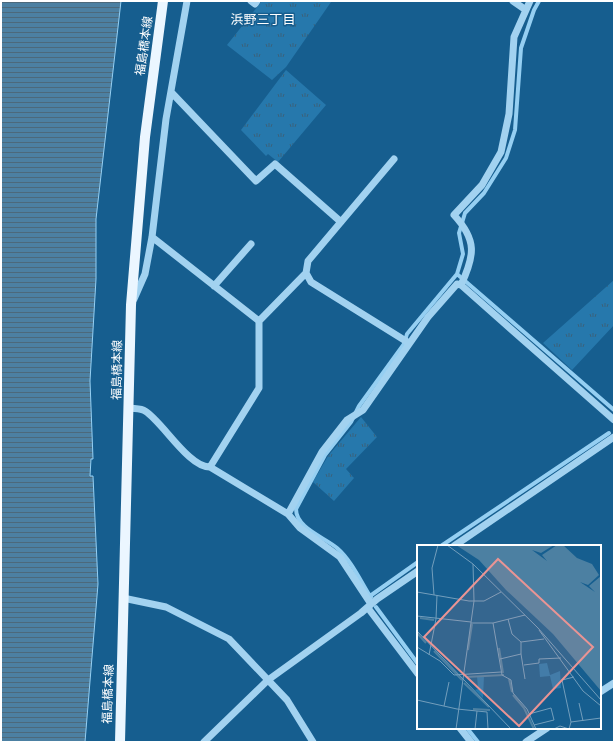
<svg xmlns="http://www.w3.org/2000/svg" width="615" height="743" viewBox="0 0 615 743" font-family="Helvetica,'Noto Sans JP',sans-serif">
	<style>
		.grass { fill: url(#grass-tufts) }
		.water { fill: url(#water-rules); stroke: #95cff2 }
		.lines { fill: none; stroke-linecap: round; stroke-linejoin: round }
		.stream { stroke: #95cff2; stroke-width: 4 }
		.minor { stroke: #a2d2f0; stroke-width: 7 }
		.major { stroke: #ebf6ff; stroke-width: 10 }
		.labels { text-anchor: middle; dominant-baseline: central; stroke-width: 3; stroke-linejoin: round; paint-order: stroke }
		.street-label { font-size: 12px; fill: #fff; stroke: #165e8f }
		.neighbourhood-label { font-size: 13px; fill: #fff; stroke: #165e8f }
		.inset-river { fill: none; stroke: #4c80a2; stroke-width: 2 }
		.inset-road { fill: none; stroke: #739ebc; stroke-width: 1 }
		.view { fill: #ea9494; fill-opacity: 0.15; stroke: #ea9494; stroke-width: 2 }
		.inset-edge { fill: none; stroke: #fff; stroke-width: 2 }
	</style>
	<defs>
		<pattern id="grass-tufts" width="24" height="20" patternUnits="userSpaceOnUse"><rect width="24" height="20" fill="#2678ac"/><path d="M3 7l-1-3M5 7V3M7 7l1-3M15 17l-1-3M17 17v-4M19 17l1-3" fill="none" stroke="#39627c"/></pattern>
		<pattern id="water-rules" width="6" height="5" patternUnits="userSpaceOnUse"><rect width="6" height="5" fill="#4c80a2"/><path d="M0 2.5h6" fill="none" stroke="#4c697b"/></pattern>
	</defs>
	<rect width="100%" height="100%" fill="#165e8f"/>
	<path class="grass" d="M262,1L331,2L286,67L272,80L227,45Z
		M286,70L326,105L278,162L268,154L266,156L241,130Z
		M614,280V325L572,370L543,343Z
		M361,417L377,437L346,469L354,478L334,501L313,482L328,456Z"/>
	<path class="water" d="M1,1H121L96,219V279L90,381L93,459H91L90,476H93L98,584L85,742H1Z"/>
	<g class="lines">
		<path class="stream" d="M539,1L534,10L521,48L515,130L506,158L484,193L465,213L459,233L463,254L457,274L614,410
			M441,546L609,433
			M370,596C360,580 351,560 337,548C324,537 296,528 296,509L325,455L351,422L359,406L404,344L407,334L457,274
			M371,597L370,596L418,562
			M376,607L418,664
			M467,728L478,742"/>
		<path class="minor" d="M251,1L255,4L257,1
			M513,1L526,10
			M171,92L256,181L275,164L341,222
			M394,159L308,261L306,273L311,282L409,343
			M152,237L259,321
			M461,285L614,420
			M214,286L251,244
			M134,299L145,274L152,237L166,119L187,1
			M129,408C134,409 141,408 145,411C162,421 189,468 210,467L288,514L300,528L340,557L371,604
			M210,467L259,388V321L306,273
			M288,514L322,452L347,420L363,410L428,317L457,284L461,285C475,255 477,240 454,215L482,185L501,152L509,114L514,37L530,1
			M454,546L614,437
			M123,598L166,607L229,639L287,700L313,742
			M368,608L418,674
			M600,692L614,683
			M460,728L471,742
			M204,742L268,680L361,613L377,599L418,571
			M526,742L547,728"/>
		<path class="major" d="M120,742L131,305L145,137L163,1"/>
	</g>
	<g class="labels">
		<g class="street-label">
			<text transform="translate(144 46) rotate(-82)">福島橋本線</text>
			<text transform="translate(117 370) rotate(-89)">福島橋本線</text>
			<text transform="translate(108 694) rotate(-88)">福島橋本線</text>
		</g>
		<g class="neighbourhood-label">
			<text x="263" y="19">浜野三丁目</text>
		</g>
	</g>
	<g transform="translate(417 545)">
		<rect width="184" height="184" fill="#165e8f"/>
		<path d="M130,118L133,130L143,126L144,143L136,144L133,131L123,132L122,119ZM60,131H67L66,153L58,145L61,144Z" fill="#2678ac"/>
		<path d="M39,0H137L124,8L115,5L130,16L125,10L140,0H146L160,13L175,19L182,30L171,40L163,37L178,47L172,41L184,31V146L136,89L89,45L62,15Z" fill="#4c80a2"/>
		<path class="inset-river" d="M3,73L17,75M0,88L9,98M82,103L86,128M51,105L55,79M17,106L45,135M49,132L87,130M92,134L95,147M47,138L72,162M96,150L107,163L117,184M56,164L73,165"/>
		<path class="inset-road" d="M30,0L56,19L121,83L184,155M0,47L52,56H67L84,47M17,50L15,23L21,0M0,71L54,77M91,74L95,89L104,97V109M54,78H76L108,70M76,78L85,130L94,135L96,148L110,164L119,184M122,85L166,146L184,161M0,86L94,184M104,97L127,94M0,102L23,116L37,130L84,127M12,110L19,74L20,50M83,114L104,109L108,134M107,120L122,118V114L144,113M0,155L40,164L70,167L71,184M162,158L166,176M27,161L32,137M112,169L134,163L137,175L117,180M154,177L145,135L157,132M39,184L57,56L56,19M58,184L60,166M137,184L143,181L152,184M152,184L154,177L184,173"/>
		<path class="view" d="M81,14L176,102L102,181L7,92Z"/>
		<rect width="184" height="184" class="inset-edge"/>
	</g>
	<rect width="615" height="743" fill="none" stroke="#ffffff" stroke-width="4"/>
</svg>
